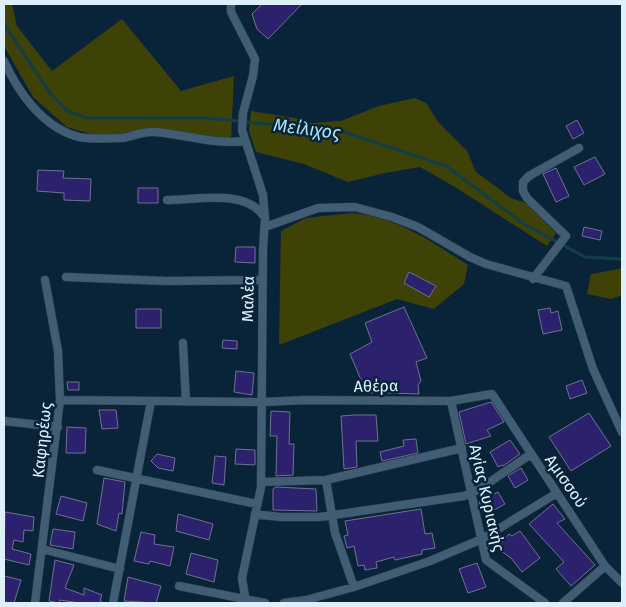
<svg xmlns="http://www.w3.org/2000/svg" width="626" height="607" viewBox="0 0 626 607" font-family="'Fira Sans',sans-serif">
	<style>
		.green { fill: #3f4207 }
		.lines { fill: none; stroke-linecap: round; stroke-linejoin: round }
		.stream { stroke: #123e48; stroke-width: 3 }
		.building { fill: #2c216c; stroke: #707191 }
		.minor-casing { stroke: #313f4f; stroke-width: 9 }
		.minor { stroke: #415d74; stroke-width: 8 }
		.labels { text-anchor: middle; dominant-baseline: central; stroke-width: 5; stroke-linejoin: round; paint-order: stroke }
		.street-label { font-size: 16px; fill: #dff0fd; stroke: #092438 }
		.water-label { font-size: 18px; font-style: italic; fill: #abe5f4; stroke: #092438 }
	</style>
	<rect width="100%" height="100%" fill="#092438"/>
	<path class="green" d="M4,4H12L17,26L52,71L122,19L181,91L234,76L231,139L150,128L119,134H91L67,127L33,97L4,46Z
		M415,98L426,103L439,123L467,151L476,172L511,198L526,203L556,233L547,246L455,187L420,167L385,173L348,182L304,164L256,152L249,131L251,111L295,118L310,123L341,121L379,106Z
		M351,213C396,216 432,242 468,265L464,284L434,309L397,299L279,345L281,231L306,218Z
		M622,266V295L611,299L587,294L591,274L619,269Z"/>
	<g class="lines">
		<path class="stream" d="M4,24L50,93L67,111L88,118H208L344,132L446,166L524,224L585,257L622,259"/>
	</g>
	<path class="building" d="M262,4H302L268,39L257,29L252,14Z
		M577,120L584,133L573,139L566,126Z
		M595,157L605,174L584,185L574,167Z
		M556,168L569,196L556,202L543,174Z
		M38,170L64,171L63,178L91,179L90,201L64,200V193L37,191Z
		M138,188H158V203H138Z
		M584,227L602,231L600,240L582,236Z
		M236,247H255V263L235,262Z
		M409,272L436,286L429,297L404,283Z
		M404,307L427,358L416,362L421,381L418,385L419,394L387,393L385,390L367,394L350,354L372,342L365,323Z
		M550,308L551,313L558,311L562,330L543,334L538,310Z
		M136,309H161V328H136Z
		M223,340L237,341V349L222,348Z
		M236,371L254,373L252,395L234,392Z
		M582,380L587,393L570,399L566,386Z
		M67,382H79V390H68Z
		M491,402L504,422L487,430L491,436L466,444L459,412Z
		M99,410H116L118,428L102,429Z
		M271,411L290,412L289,444H294L293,475L276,476L277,436H270Z
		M589,413L611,446L571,471L549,437Z
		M354,415H376L378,441H356L357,467L344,469L341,416Z
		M67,427L86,428L85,453H66Z
		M416,439L418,453L382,461L380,452L404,446L403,440Z
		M510,440L520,454L503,466L502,465L498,467L490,452Z
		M236,449L255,450V465L235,464Z
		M157,454L175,458L173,471L158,468L151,461Z
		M215,456L226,457L224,485L212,483Z
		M521,468L528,480L515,488L508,476Z
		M104,478L125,482L122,514L119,513L116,531L97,524Z
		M276,487L316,489L317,511L273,510V489Z
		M498,492L505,504L485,515L479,502Z
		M61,496L87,503L83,521L56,514Z
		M553,504L565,519L557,523L595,565L571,586L556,569L564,562L529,524Z
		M421,509L425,534L432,533L435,548L422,550V554L395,560L394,557L376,562L377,568L365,570L364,565L358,566L354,546L347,548L344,536L348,535L345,521Z
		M5,512L34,517L33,531L24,530L23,542L14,540L12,549L31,554L29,565L4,559Z
		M178,514L213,524L209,540L176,531Z
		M53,529L75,532L73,549L50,545Z
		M520,531L540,558L522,572L511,558L497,548L509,534L512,536Z
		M141,532L155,535L154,544L174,547L170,566L150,561L149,564L134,561Z
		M191,553L218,560L214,582L186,574Z
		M55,560L74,565L65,588L84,595V588L102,595L100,601L104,603H80L60,600L59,603L49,601Z
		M477,563L486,587L468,593L459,569Z
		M4,576L21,580L14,603L4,602Z
		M128,577L161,586L156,603L124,601Z"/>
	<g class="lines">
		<defs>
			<path id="minor" d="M231,4V12L255,59L253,76L243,113L242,130L263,195L265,218L263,250L261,487L242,578L246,603
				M4,61C18,92 43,128 79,137C92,140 107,138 121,138C132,137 142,131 154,132C184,134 214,145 245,141
				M167,200C197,200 247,188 265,218
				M265,227L318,208L355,207L392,217L418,227L470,257L486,264L566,286L593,369L622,432
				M66,277L166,281L262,280
				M533,279L566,236L527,198L523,191V182L529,176L579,148
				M183,343L186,402
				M60,400L263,402L305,400L451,401L492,394L605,566L622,583
				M451,401L486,560L545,603
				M4,421L58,427
				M97,470L257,504
				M326,480L335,533L354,587
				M261,482L326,480L462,448
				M255,514L280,517H320L464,496L478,490L531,454
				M42,549L120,569
				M179,586L265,603
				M35,603L60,400L58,351L45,280
				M113,603L151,401
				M284,603L306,600L354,587L430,561L482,539L557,493
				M563,603L605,566"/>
		</defs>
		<use href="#minor" class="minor-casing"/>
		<use href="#minor" class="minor"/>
	</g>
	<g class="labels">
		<g class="street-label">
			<text transform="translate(248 299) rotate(-89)">Μαλέα</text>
			<text transform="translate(376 386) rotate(-1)">Αθέρα</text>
			<text transform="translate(42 440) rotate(-84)">Καφηρέως</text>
			<text transform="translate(566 481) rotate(55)">Αμισσού</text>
			<text transform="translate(487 498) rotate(77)">Αγίας Κυριακής</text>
		</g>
		<g class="water-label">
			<text transform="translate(307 129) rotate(7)">Μείλιχος</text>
		</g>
	</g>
	<rect width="626" height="607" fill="none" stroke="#dff0fd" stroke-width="10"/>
</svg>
